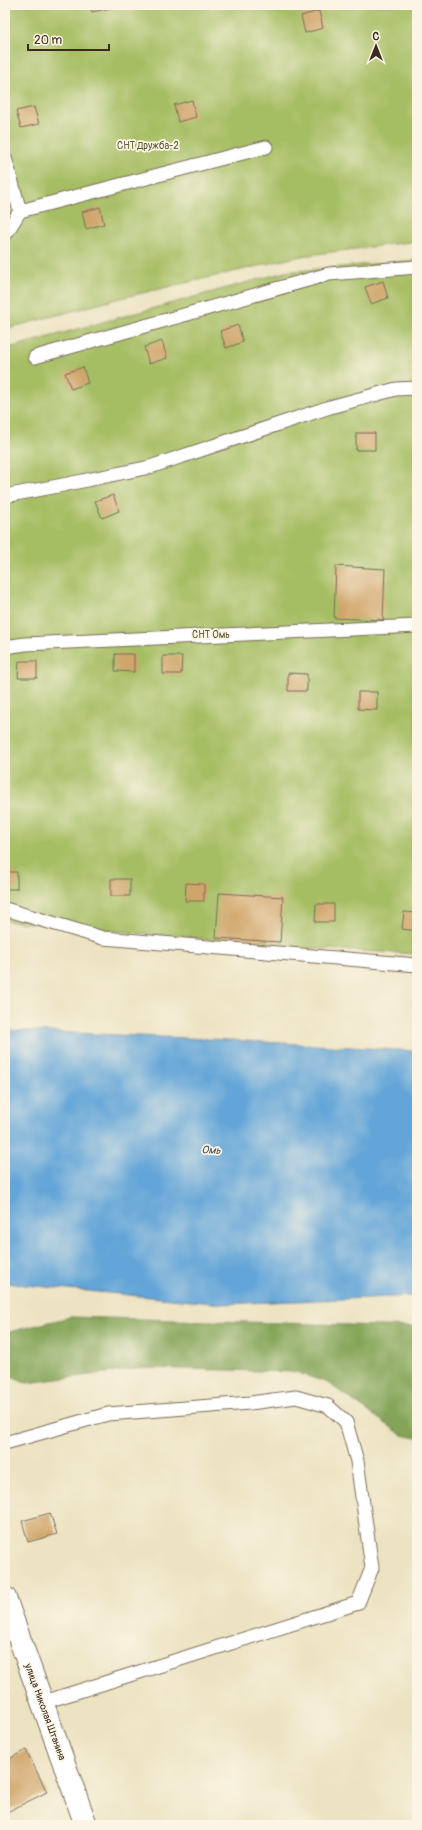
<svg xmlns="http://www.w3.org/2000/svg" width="422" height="1830" viewBox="0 0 422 1830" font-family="Pangolin,sans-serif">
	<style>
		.green { fill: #a6be63; stroke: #707440 }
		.forest { fill: #84a559; stroke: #60683c }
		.water { fill: #64a5d8; stroke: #50687b }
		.building { fill: #d0a56a }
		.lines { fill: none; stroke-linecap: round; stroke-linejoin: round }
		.lane-casing { stroke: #796b57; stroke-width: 15 }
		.street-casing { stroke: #796b57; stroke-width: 24 }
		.lane { stroke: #fff; stroke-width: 13 }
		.street { stroke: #fff; stroke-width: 22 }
		.labels { text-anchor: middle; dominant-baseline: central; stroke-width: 3.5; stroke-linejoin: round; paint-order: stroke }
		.park-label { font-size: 10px; fill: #5b5633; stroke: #fcf5e5 }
		.street-label { font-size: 10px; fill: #3b2a1e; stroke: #fcf5e5 }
		.water-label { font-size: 11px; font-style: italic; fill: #49555f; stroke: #fcf5e5 }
	</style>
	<rect width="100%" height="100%" fill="#fcf5e5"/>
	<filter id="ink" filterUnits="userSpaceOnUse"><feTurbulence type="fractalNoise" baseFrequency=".025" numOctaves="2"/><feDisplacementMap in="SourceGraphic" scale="8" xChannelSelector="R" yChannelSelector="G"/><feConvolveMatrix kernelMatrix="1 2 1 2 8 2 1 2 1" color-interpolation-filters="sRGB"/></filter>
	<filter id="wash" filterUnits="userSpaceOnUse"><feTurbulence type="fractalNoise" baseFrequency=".012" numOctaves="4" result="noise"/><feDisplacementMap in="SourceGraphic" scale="16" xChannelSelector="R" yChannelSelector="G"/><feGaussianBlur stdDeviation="0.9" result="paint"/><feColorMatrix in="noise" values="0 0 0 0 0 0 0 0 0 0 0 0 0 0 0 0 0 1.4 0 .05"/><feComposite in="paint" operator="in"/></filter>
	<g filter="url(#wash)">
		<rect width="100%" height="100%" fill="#ece3c2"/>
		<path class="green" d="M5,5H417V241L301,256L125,297L5,329Z
			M417,260V954L304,948L5,921V349L285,272Z"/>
		<path class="forest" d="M70,1317L417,1327V1438L402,1435L328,1383L296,1372L144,1368L27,1383L5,1373V1333Z"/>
		<path class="water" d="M5,1030L231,1040L417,1051V1296L222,1304L5,1283Z"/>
		<g id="blocks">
			<path class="building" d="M90,5H110V8L92,12Z
				M319,11L323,28L305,33L301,16Z
				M192,100L196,117L178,122L174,105Z
				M34,107L39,124L21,128L16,111Z
				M100,207L104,224L86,229L82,212Z
				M383,281L388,298L371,304L365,287Z
				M238,325L243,342L226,348L220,331Z
				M162,341L167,358L149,364L144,347Z
				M83,367L88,383L71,389L65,373Z
				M356,433H375V450H356Z
				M113,495L119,511L102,518L95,501Z
				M336,566L385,569L383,620L334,618Z
				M115,654H134V672L115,671Z
				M163,656H182L181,674H163Z
				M19,661H37V678H18Z
				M288,673L307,674V691H288Z
				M358,692H377V710L358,709Z
				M5,872H17V889H5Z
				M111,879H130V896H111Z
				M186,883L204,884V901H185Z
				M219,893L283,897L280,942L216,938Z
				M316,904H334V922H315Z
				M404,912L417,913V931L402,929Z
				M50,1513L57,1534L28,1542L22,1521Z
				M26,1750L47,1792L5,1813V1761Z"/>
		</g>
	</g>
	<g filter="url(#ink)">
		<use href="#blocks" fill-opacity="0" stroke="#796b57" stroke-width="1"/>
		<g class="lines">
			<defs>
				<path id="lane" d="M5,158L20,211L5,235
					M20,211L266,147
					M35,357L329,274L417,267
					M5,496L58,486L150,467L330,407L396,389L417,388
					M5,647L25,644L417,626
					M5,909L103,938L417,965
					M5,1443L108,1414L250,1403L296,1397L328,1406L346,1422L357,1461L372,1568L358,1603L41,1703"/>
				<path id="street" d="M5,1598L86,1825"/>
			</defs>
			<use href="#lane" class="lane-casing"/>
			<use href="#street" class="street-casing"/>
			<use href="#lane" class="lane"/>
			<use href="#street" class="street"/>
		</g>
	</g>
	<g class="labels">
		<g class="park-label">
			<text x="148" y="146">СНТ Дружба-2</text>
			<text x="211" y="635">СНТ Омь</text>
		</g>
		<g class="street-label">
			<text transform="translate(45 1712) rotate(70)">улица Николая Штанина</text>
		</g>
		<g class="water-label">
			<text transform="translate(211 1150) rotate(2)">Омь</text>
		</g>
	</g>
	<rect width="422" height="1830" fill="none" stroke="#fcf5e5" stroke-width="20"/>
	<g transform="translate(376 46)" stroke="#fcf5e5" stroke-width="3" paint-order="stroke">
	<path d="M0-3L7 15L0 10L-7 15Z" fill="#3b2a1e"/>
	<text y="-6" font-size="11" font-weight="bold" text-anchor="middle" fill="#3b2a1e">С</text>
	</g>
	<path d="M28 44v6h81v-6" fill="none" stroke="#3b2a1e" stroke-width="2"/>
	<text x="34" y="44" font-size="12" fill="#3b2a1e" stroke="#fcf5e5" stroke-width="3" paint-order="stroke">20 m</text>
</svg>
